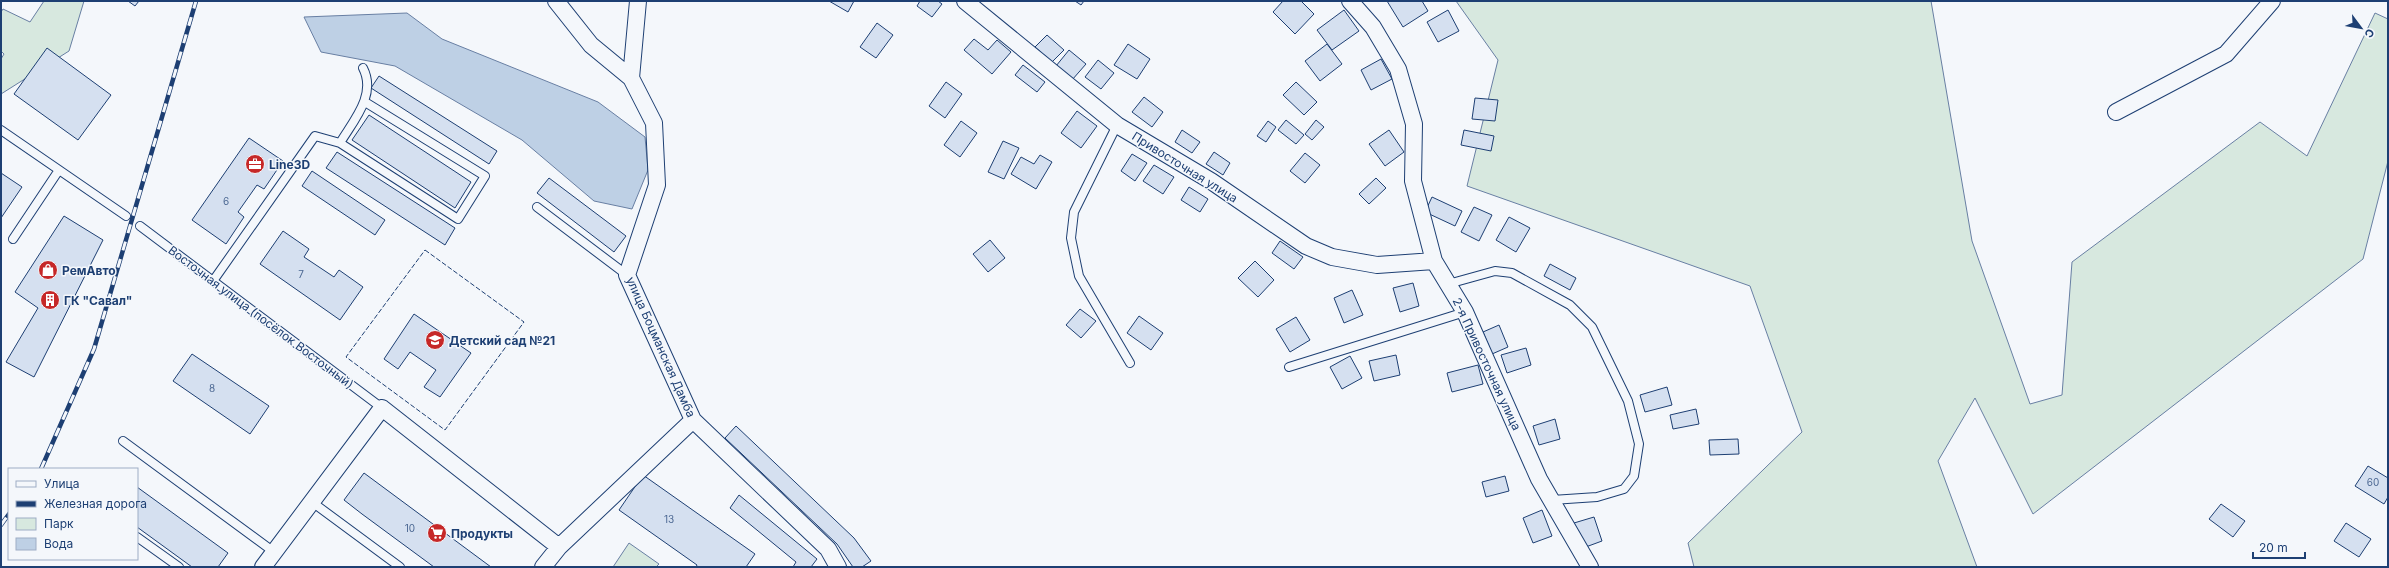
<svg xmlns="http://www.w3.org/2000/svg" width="2389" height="568" viewBox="0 0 2389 568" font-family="Inter,sans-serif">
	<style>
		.green { fill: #d7e8df; stroke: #687fa3 }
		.water { fill: #bed0e5; stroke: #687fa3 }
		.building { fill: #d5e0f0; stroke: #1d3f73 }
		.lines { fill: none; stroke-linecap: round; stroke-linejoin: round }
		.service-casing { stroke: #1d3f73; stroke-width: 10 }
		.minor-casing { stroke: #1d3f73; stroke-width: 18 }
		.service { stroke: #f4f7fb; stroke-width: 8 }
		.minor { stroke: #f4f7fb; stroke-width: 16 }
		.rail-casing { stroke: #1d3f73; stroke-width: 4.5 }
		.rail { stroke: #f4f7fb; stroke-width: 3; stroke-dasharray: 9; stroke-linecap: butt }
		.fence { stroke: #1d3f73; stroke-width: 1; stroke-dasharray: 5 2; stroke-linecap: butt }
		.labels { text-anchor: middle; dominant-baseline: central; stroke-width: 3; stroke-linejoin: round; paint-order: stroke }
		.number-label { font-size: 10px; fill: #4b6792 }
		.poi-label { font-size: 12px; font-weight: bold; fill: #1d3f73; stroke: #f4f7fb; text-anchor: start }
		.street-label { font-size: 12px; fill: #1d3f73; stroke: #f4f7fb }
	</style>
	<rect width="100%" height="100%" fill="#f4f7fb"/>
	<path class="green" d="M44,1H84L69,51L1,94V59L4,54L1,51V12L3,9L30,22Z
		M1456,1H1931L1972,241L2030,404L2062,395L2072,262L2260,122L2307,156L2375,13L2388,19V161L2363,259L2033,514L1975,398L1938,461L1977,567H1694L1688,543L1802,432L1750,286L1467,186L1498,60Z
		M629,543L659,564L656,567H613Z"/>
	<path class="water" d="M407,13L442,39L598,102L645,137L648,170L632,209L594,201L522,140L395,66L321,52L304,17Z"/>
	<path class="building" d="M128,1H139L135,6Z
		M829,1H854L848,12Z
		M920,1H938L942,4L932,17L917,6Z
		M1075,1H1084L1081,5Z
		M1283,1H1301L1314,14L1295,34L1273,12Z
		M1387,1H1422L1428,11L1403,27Z
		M1344,10L1359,31L1332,50L1317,30Z
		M1448,10L1459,31L1438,42L1427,22Z
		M877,23L893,35L876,58L860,47Z
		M1047,35L1064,50L1052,62L1035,47Z
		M974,39L988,50L997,40L1011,52L992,74L964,50Z
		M1128,44L1150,59L1137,79L1114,65Z
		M1327,44L1342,64L1320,81L1305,61Z
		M47,48L111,95L78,140L14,94Z
		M1069,50L1086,64L1072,80L1056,66Z
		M1381,59L1392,79L1371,90L1361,70Z
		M1098,60L1114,73L1101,89L1085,77Z
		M1023,65L1045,82L1037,92L1015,75Z
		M379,76L497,151L489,164L371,88Z
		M946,82L962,94L945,118L929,106Z
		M1296,82L1317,102L1304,115L1283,95Z
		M1144,97L1163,112L1152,127L1132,112Z
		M1475,98L1498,100L1495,121L1472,119Z
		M1077,111L1097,126L1081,148L1061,133Z
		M369,115L471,182L455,208L352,140Z
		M1286,120L1304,135L1296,144L1278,130Z
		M1316,120L1324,127L1312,140L1305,134Z
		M961,121L977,133L960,157L944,145Z
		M1268,121L1276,127L1266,142L1257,136Z
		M1182,130L1200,142L1192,153L1175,142Z
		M1389,130L1404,152L1385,166L1369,144Z
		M1464,130L1494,136L1491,151L1461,145Z
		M249,138L283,161L264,189L257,185L238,212L244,217L226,244L192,220Z
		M1003,141L1019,148L1004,179L988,172Z
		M337,152L455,228L445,245L326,168Z
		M1214,152L1230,163L1223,175L1206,164Z
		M1305,153L1320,165L1305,183L1290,171Z
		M1132,154L1147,163L1135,181L1121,171Z
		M1040,155L1052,162L1036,189L1011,174L1021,157L1034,164Z
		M1154,165L1174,177L1163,194L1143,181Z
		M312,171L385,220L375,235L302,186Z
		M1,173L22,187L1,218Z
		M549,178L626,236L614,252L537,193Z
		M1376,178L1386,188L1369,204L1359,194Z
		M1189,187L1208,199L1200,212L1181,200Z
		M1432,197L1462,211L1455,226L1425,212Z
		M1474,207L1492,215L1479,241L1461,232Z
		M64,216L103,240L34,377L6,362L38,308L15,292Z
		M1509,217L1530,228L1516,252L1496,240Z
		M283,231L309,249L304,257L334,277L339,270L363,287L340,320L260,264Z
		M990,240L1005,258L988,272L973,254Z
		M1280,241L1303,257L1294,269L1272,253Z
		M1255,261L1274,280L1258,297L1238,278Z
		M1550,264L1576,278L1570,290L1544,276Z
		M1413,283L1419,306L1400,312L1393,288Z
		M1352,290L1363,315L1344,323L1334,298Z
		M1080,309L1096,321L1081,338L1066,325Z
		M414,314L471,353L440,397L424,387L436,370L410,352L398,369L384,359Z
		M1139,316L1163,333L1151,350L1127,333Z
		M1296,317L1310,340L1290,352L1276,329Z
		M1499,325L1508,347L1492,354L1483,332Z
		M1526,348L1531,365L1507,373L1501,355Z
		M192,354L269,406L250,434L173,381Z
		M1396,355L1400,375L1374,381L1369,361Z
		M1350,356L1362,378L1342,389L1330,367Z
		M1478,365L1483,384L1452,392L1447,373Z
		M1667,387L1672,405L1645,412L1640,395Z
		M1696,409L1699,424L1673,429L1670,415Z
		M1555,419L1560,439L1539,445L1533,426Z
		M736,426L854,538L871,561L862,567H853L837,544L725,438Z
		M1738,439L1739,454L1710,455L1709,440Z
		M2368,466L2388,478V497L2384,504L2355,486Z
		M364,473L491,567H434L362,514L344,500Z
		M643,475L755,554L746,567H696L697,565L619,510Z
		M1505,476L1509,491L1486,497L1482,482Z
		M137,487L228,553L218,567H192L137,527Z
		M739,495L817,559L811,567H793L796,562L730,508Z
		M2221,504L2245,521L2233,537L2209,519Z
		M1542,510L1552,536L1533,543L1523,518Z
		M1594,517L1602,541L1583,548L1574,523Z
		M2346,523L2371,539L2359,557L2334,541Z"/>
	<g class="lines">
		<defs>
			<path id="service" d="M1117,125L1074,212L1071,238L1079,276L1130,363
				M1,130L126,216
				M340,143C353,121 377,95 363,68
				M537,207L627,275
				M140,226L382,408
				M13,239L59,170
				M213,281L315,136L340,143L458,219L485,176L365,102
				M1448,284L1495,271L1512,273L1570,305L1592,327L1628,401L1639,444L1634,476L1624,489L1597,497L1552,500
				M1289,367L1465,312
				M123,441L274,552
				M312,502L400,567
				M137,537L179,567"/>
			<path id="minor" d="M556,1L591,45L631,78L654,123L657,185L627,275L693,420L828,549L838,567
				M965,1L1117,125L1211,181L1306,246L1332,257L1377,265L1434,261
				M1350,1L1373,27L1398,69L1414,124L1413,181L1434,261L1465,312L1539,479L1590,567
				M631,78L638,1
				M2116,112L2226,54L2272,1
				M263,567L382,408L559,547
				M543,567L559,547L693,420"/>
		</defs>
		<use href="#service" class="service-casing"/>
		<use href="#minor" class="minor-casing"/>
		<use href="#service" class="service"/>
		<use href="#minor" class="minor"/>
		<defs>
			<path id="rail" d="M41,469L94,349L196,1
				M1,525L9,514"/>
		</defs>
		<use href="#rail" class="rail-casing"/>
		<use href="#rail" class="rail"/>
		<path class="fence" d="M425,250L524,322L445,430L346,357Z"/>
	</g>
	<defs>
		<symbol id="office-disc" viewBox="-11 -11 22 22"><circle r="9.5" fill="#c62828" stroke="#f4f7fb"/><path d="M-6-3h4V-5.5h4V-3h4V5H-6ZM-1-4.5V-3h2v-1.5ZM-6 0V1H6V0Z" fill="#fff"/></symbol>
		<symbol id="shop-disc" viewBox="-11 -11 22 22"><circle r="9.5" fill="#c62828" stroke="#f4f7fb"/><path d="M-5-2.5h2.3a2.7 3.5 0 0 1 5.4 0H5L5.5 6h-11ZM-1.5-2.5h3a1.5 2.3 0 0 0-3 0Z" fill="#fff"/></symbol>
		<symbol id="building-disc" viewBox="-11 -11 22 22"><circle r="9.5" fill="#c62828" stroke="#f4f7fb"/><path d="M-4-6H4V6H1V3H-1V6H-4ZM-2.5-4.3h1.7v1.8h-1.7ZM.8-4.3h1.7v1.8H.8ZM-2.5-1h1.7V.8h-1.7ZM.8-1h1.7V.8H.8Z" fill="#fff"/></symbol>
		<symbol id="school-disc" viewBox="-11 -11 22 22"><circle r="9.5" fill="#c62828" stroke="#f4f7fb"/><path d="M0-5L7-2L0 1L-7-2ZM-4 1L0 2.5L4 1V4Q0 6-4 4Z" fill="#fff"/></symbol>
		<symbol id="supermarket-disc" viewBox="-11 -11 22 22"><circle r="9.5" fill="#c62828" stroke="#f4f7fb"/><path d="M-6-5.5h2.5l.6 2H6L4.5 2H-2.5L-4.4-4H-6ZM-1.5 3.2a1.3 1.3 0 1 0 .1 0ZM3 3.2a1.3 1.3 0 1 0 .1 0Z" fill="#fff"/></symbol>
	</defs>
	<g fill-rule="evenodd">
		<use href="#office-disc" x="244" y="153" width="22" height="22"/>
		<use href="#shop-disc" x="37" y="259" width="22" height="22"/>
		<use href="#building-disc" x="39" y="289" width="22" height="22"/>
		<use href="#school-disc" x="424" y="329" width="22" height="22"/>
		<use href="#supermarket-disc" x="426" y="522" width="22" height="22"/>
	</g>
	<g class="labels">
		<g class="number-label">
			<text x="226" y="201">6</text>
			<text x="301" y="274">7</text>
			<text x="212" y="388">8</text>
			<text x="2373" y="482">60</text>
			<text x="669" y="519">13</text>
			<text x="410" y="528">10</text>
		</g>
		<g class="poi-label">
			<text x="269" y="164">Line3D</text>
			<text x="62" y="270">РемАвто</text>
			<text x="64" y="300">ГК "Савал"</text>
			<text x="449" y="340">Детский сад №21</text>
			<text x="451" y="533">Продукты</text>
		</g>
		<g class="street-label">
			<text transform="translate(1185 167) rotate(32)">Привосточная улица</text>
			<text transform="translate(261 317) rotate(37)">Восточная улица (посёлок Восточный)</text>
			<text transform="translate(661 347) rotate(66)">улица Боцманская Дамба</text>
			<text transform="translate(1487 364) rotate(65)">2-я Привосточная улица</text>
		</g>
	</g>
	<rect width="2389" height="568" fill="none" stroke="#1d3f73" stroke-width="4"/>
	<rect x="8" y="468" width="130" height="92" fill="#f4f7fb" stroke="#9eadc5"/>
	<rect x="16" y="481" width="20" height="6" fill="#f4f7fb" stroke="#9eadc5"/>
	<text x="44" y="488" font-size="12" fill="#1d3f73">Улица</text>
	<rect x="16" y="501" width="20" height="6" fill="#1d3f73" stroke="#9eadc5"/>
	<text x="44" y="508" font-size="12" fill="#1d3f73">Железная дорога</text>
	<rect x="16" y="518" width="20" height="12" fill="#d7e8df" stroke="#9eadc5"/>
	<text x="44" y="528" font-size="12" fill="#1d3f73">Парк</text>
	<rect x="16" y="538" width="20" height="12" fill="#bed0e5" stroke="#9eadc5"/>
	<text x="44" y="548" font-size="12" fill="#1d3f73">Вода</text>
	<g transform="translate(2361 28) rotate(122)" stroke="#f4f7fb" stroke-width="3" paint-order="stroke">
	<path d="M0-3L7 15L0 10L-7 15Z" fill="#1d3f73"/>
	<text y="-6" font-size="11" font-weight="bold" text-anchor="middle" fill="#1d3f73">С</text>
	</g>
	<path d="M2253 552v6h52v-6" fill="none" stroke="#1d3f73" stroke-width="2"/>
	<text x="2259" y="552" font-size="12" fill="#1d3f73" stroke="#f4f7fb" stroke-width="3" paint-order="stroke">20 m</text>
</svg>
